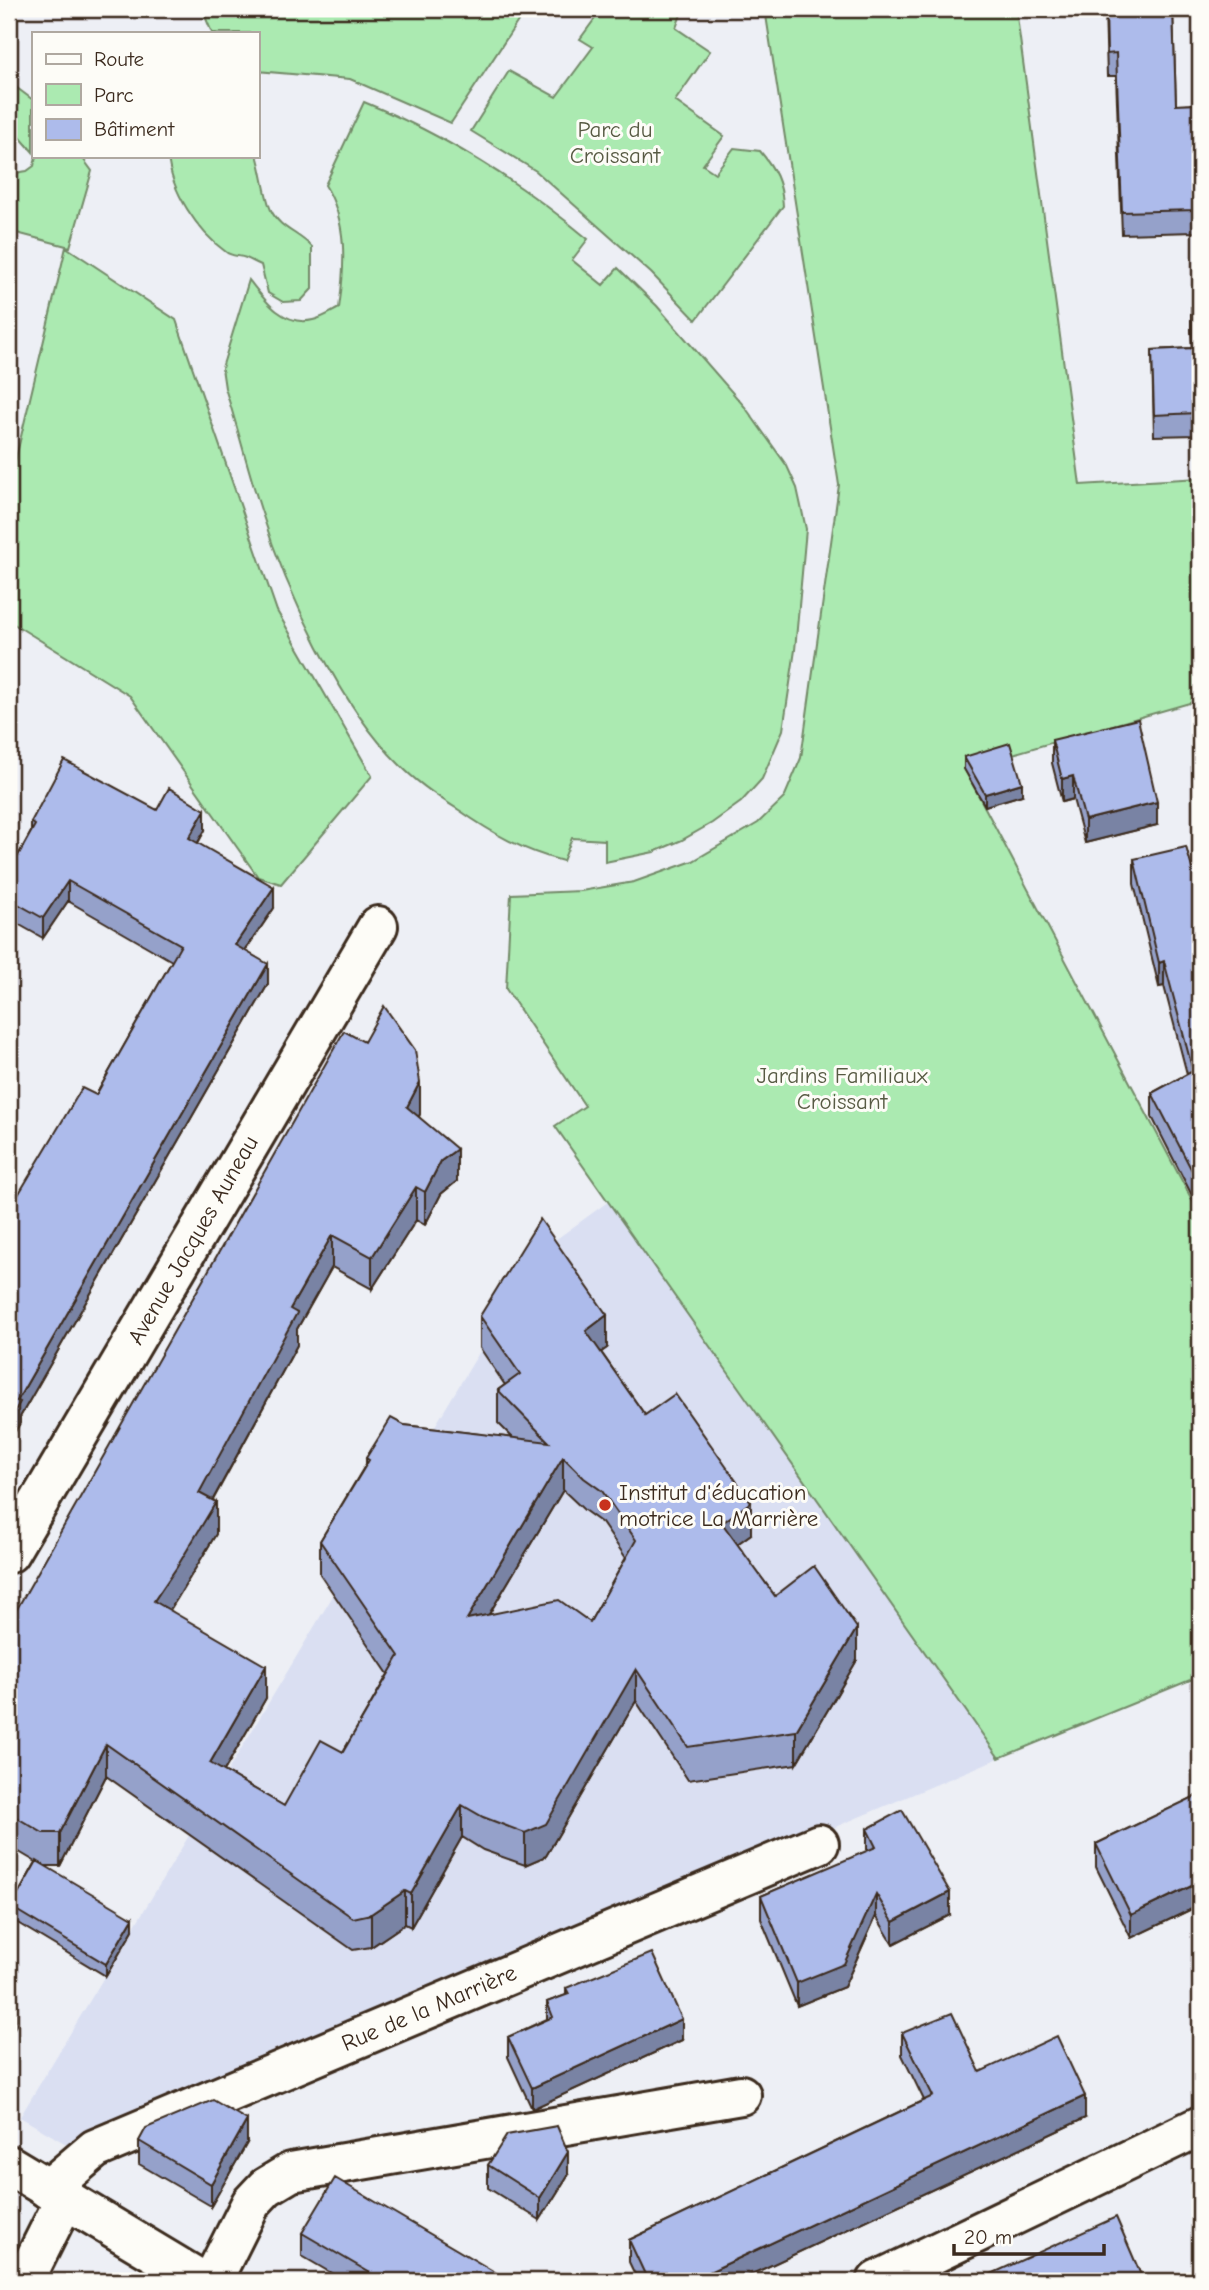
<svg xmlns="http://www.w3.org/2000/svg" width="1209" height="2290" viewBox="0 0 1209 2290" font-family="'Comic Neue',sans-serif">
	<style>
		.built { fill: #dadff2 }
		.green { fill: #abeab1; stroke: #738a68; stroke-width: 2 }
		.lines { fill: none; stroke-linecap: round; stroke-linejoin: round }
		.street-casing { stroke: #3b2a1e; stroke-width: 44 }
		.secondary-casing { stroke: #3b2a1e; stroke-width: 44 }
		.street { stroke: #fdfcf7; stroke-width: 38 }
		.secondary { stroke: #fdfcf7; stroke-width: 38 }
		.wall { fill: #95a1ca; stroke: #3b2a1e; stroke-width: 2; fill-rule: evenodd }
		.shaded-wall { fill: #7983a4; stroke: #3b2a1e; stroke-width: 2 }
		.building { fill: #adbbeb; stroke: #3b2a1e; stroke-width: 2; fill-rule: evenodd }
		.poi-dot { fill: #c8321e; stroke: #fdfcf7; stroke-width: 2.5 }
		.labels { text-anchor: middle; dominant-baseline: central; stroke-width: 6; stroke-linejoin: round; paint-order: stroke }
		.park-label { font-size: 23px; fill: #575a43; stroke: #fdfcf7 }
		.street-label { font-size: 23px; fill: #3b2a1e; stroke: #fdfcf7 }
		.poi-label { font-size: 23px; fill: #3b2a1e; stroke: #fdfcf7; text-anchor: start }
	</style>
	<rect width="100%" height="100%" fill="#edeff5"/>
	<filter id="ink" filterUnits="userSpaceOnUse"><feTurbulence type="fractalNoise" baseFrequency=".0143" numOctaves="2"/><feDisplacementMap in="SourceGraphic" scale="14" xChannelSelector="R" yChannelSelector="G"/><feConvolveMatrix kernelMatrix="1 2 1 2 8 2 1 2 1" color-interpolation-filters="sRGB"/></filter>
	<g filter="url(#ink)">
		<path class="built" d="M609,1201L999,1758L73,2148L20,2117L540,1251Z"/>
		<path class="green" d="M202,9H526L451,123L350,79L257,71V33H212Z
			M602,9H683L676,28L710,51L675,101L724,136L703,165L715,173L734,148L760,151C775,169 782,182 783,206L696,320L651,273L536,171L471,131L509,71L556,97L593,47L580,39Z
			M765,9H1016L1080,485L1200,478V700L964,768L1200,1215V1676L999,1758L555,1126L585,1106L506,989L511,894L581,891L634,882L693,861L758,823L784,798L801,758L839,485Z
			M9,82L33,100V152L19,136L9,134Z
			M364,102C447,136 520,182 588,239L572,260L603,285L618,268L657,306L745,407L787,466L797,488L806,529L795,650L783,730L762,779L741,802L712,823L682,840L654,852L605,862V840L572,838L563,861C523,851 492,833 459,810C438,797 417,783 400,765C340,707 286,590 261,510C248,470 238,428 225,388L222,368L249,280C265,301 284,327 313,320C322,318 331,312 339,308C345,266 348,222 325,185Z
			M257,155C262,169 265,198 271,210C279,228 299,233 312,247V289L301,301L283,302L268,293L261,265C256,263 251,260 246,258C239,255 232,257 226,252C197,231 171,191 168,156Z
			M36,156H81L92,171L70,247L9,231V174L27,171L34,166Z
			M66,247L176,320L277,611L372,776L281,884L258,877L130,696L9,621V487Z"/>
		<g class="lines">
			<defs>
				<path id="street" d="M9,1553L378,926
					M48,2189L95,2149L819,1844
					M24,2281L65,2199
					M212,2281L251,2203L266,2187L291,2172L741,2095
					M877,2281L1200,2126"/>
				<path id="secondary" d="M9,2165L202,2281"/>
			</defs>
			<use href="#street" class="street-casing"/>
			<use href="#secondary" class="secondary-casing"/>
			<use href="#street" class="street"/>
			<use href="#secondary" class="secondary"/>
		</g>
		<path class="wall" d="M1105,9H1173L1176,105L1200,104V178H1195V232L1122,234L1116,76H1107Z
			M1191,307H1200V425H1197V435L1154,436L1152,350L1192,348L1191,329Z
			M1052,740L1157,825L1085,843L1073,799L1062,802L1052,763Z
			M964,757L1022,795L985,806L964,769Z
			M157,810L205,830L198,843L274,908L245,951L268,984L20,1417V1423L9,1442L96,1095L172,961L68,901L43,938L9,919V872L31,832V822Z
			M1134,859L1192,868L1200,875V1211L1152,1117V1093L1187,1074L1164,986L1159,987L1134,884Z
			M420,1114L419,1117L457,1181L441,1194L425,1225L416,1220L372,1289L332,1267L297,1329V1345L213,1500L216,1534L170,1610L266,1698L224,1771L284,1806L343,1752L388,1674L320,1574V1541L366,1464V1458L404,1425L513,1438L498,1423V1390L505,1385L480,1348V1316L607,1348L601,1352L645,1415L751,1534L737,1544L775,1596L857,1660L796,1764L688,1780L636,1701L546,1856L525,1865L483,1850L462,1837L411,1927L405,1924L371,1947L353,1950L106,1776L60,1866H44L133,1930L106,1976L11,1919V1907L36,1862L9,1846V1623ZM563,1490L584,1510L602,1523L626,1558L590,1622L489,1614Z
			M1200,1794V1905L1131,1938L1096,1867V1844Z
			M867,1829L950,1915L893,1944L876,1916L844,1987L797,2006L761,1919V1896L867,1852Z
			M566,1988L682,2040L532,2109L508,2057V2037L547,2019V2002L566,1995Z
			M902,2033L980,2072L1085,2118L737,2281H638L629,2262V2240L924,2100L902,2055Z
			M139,2141L247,2143L211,2206L139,2164Z
			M488,2165L568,2175L540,2220L488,2188Z
			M1200,2179V2222L1192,2204V2183Z
			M302,2233L510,2281H345L302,2256Z"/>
		<path class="shaded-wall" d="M1073,776V799L1062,802V779Z
			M1022,783V795L985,806V794Z
			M1157,802V825L1085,843V820Z
			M205,810V830L189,858V838Z
			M68,881V901L43,938V918Z
			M274,887V908L235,965V945Z
			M1164,961V986L1159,987V963Z
			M268,964V984L20,1417V1423L9,1442V1421L17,1401Z
			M420,1082V1114L407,1140V1107Z
			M457,1149V1181L441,1194L425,1225V1192L441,1161Z
			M416,1187V1220L372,1289V1257Z
			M332,1235V1267L297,1329V1345L199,1525V1493L290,1309Z
			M607,1315V1348L586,1363V1331Z
			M563,1457V1490L467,1651V1619Z
			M216,1502V1534L177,1599L154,1633V1601Z
			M751,1502V1534L722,1555V1523Z
			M857,1628V1660L796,1764V1731Z
			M266,1666V1698L210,1795V1763Z
			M636,1669V1701L546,1856L525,1865V1833Z
			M106,1744V1776L60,1866V1833Z
			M462,1805V1837L411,1927V1894Z
			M1200,1882V1905L1131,1938V1915Z
			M405,1891V1924L371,1947V1914Z
			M950,1892V1915L893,1944V1922Z
			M876,1894V1916L844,1987L797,2006V1983Z
			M133,1918V1930L106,1976V1964Z
			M16,2003V2025L9,2037V2015Z
			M682,2019V2040L532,2109V2088Z
			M1085,2096V2118L737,2281H690Z
			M247,2120V2143L211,2206V2184Z
			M568,2152V2175L540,2220V2198Z
			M1141,2275V2281H1127Z"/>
		<path class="building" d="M1106,9H1173L1176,105L1200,104V156H1194L1195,210L1122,212L1116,53L1107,54Z
			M1191,307H1200V403H1197V413L1154,415L1152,350L1194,348Z
			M1138,719L1157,802L1085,820L1073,776L1062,779L1052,740Z
			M1010,743L1022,783L985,794L964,757Z
			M64,760L157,810L169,788L205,810L189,838L274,887L235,945L268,964L17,1401L20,1402L9,1421V1210L82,1088L96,1095L181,945L68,881L43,918L9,899V872L35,825L31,822Z
			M1186,847L1192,868L1198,867L1200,875V1186L1152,1093L1193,1071L1164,961L1159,963L1134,859Z
			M384,1006L415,1050L420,1082L407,1107L457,1149L441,1161L425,1192L416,1187L372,1257L332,1235L290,1309L297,1313L199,1493L216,1502L177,1567L154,1601L266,1666L210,1763L284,1806L321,1740L343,1752L399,1656L320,1541L369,1460L366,1458L391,1418L404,1425L549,1442L498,1390L520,1374L480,1316L540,1219L607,1315L586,1331L645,1415L675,1394L751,1502L722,1523L775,1596L814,1566L857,1628L796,1731L688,1747L636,1669L546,1824L525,1833L483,1817L462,1805L411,1894L405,1891L371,1914L353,1918L106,1744L60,1833H43L9,1813V1623L344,1031L364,1042ZM563,1457L584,1478L602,1491L636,1540L590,1622L559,1600L467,1619Z
			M1200,1794V1882L1131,1915L1096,1844Z
			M902,1810L950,1892L893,1922L876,1894L844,1964L797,1983L761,1896L876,1847L867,1829Z
			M37,1861L133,1918L106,1964L11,1907Z
			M652,1953L682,2019L532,2088L508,2037L553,2017L547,2002L569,1994L566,1988Z
			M9,1998L16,2003L9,2015Z
			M952,2013L980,2072L1057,2036L1085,2096L690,2281H648L629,2240L933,2096L902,2033Z
			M213,2100L247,2120L211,2184L139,2141L146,2128Z
			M557,2126L568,2152L540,2198L488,2165L507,2135Z
			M335,2178L510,2281H384L302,2233Z
			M1200,2179V2202L1192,2183Z
			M1116,2217L1141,2275L1127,2281H976Z"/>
	</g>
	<circle class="poi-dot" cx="605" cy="1505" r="7"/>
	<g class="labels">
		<g class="park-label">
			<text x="615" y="129">Parc du<tspan x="615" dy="26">Croissant</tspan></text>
			<text x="842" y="1075">Jardins Familiaux<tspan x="842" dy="26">Croissant</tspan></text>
		</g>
		<g class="street-label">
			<text transform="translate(193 1240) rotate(-60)">Avenue Jacques Auneau</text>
			<text transform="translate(429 2008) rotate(-23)">Rue de la Marrière</text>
		</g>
		<g class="poi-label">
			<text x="619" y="1492">Institut d'éducation<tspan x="619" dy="26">motrice La Marrière</tspan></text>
		</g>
	</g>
	<rect width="1209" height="2290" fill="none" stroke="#fdfcf7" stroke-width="35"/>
	<rect x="18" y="18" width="1174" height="2255" fill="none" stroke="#3b2a1e" stroke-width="2.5" filter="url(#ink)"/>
	<rect x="32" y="32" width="228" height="126" fill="#fdfcf7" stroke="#afa8a0" stroke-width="2"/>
	<rect x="46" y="54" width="35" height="10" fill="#fdfcf7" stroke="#afa8a0" stroke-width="2"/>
	<text x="94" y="66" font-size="21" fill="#3b2a1e">Route</text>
	<rect x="46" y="84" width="35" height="21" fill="#abeab1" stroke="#afa8a0" stroke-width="2"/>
	<text x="94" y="102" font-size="21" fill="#3b2a1e">Parc</text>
	<rect x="46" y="119" width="35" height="21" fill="#adbbeb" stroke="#afa8a0" stroke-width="2"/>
	<text x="94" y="136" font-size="21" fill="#3b2a1e">Bâtiment</text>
	<path d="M954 2244v10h150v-10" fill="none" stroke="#3b2a1e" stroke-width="3.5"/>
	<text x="964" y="2244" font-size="21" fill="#3b2a1e" stroke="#fdfcf7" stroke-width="5" paint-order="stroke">20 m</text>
</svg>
